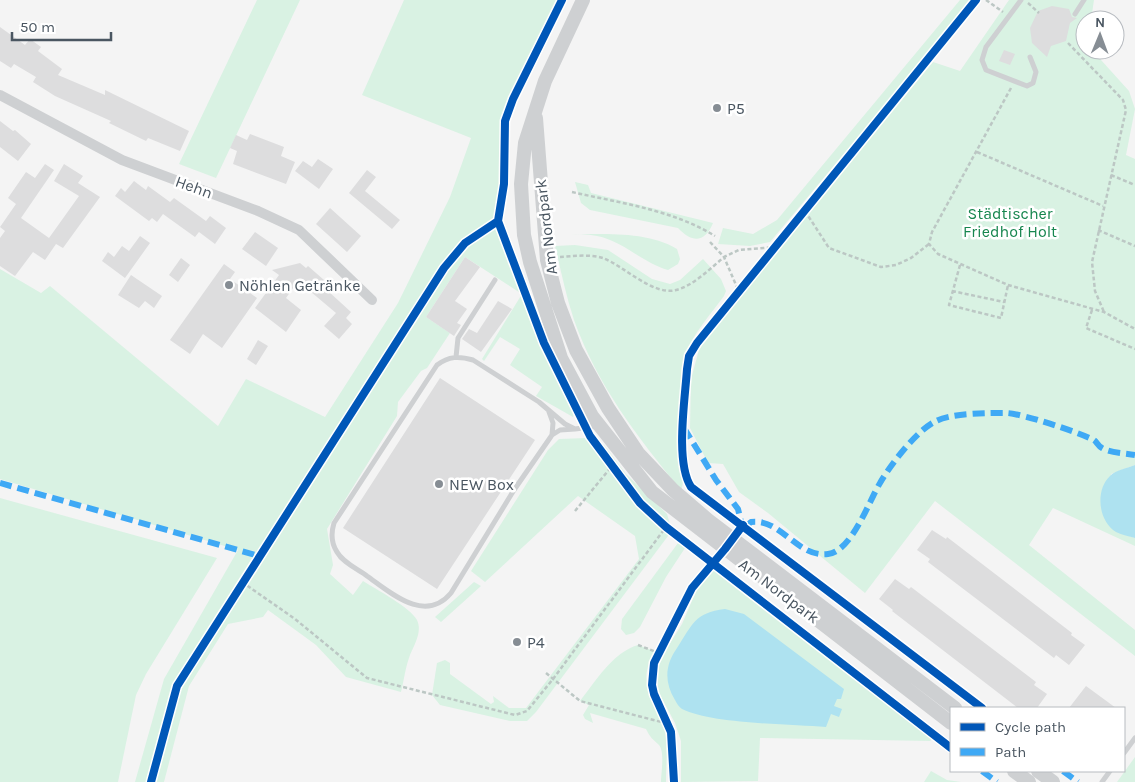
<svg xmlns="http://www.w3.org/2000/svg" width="1135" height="782" viewBox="0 0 1135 782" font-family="Karla,sans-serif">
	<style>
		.green { fill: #d9f2e3 }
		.water { fill: #aee2f0 }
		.building { fill: #ddddde }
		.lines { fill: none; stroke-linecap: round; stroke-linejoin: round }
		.path { stroke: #bcc7c4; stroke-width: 2.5; stroke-dasharray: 4 2.5; stroke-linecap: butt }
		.service { stroke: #ced0d2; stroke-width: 5 }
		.minor { stroke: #ced0d2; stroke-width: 10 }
		.tertiary { stroke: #ced0d2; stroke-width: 14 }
		.quiet { stroke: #3fa9f5; stroke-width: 6; stroke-dasharray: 12 6; stroke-linecap: butt }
		.cycleway-casing { stroke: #fff; stroke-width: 11 }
		.cycleway { stroke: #0057b8; stroke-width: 8 }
		.poi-dot { fill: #868d94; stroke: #fff; stroke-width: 2 }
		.labels { text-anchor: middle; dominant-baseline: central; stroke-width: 5; stroke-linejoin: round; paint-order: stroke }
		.poi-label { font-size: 16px; fill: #4a5661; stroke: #fff; text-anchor: start }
		.street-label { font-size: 16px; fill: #4a5661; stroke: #fff }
		.park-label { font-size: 16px; fill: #17864f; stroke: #fff }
	</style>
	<rect width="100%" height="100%" fill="#f4f4f4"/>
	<path class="green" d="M257,0H300L216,178L179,164Z
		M404,0H562L505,121L504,186L498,221L544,343L576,409L573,417L536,396L542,387L510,365L520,349L500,337L484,361L482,359L522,294L465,257L426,317L450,333L427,368L421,371L398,402L397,416L327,529L333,565L330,574L353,595L363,581C377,590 410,607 417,620C423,633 413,646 409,658C405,669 404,681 401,692L346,677L316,645L268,610L263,617L228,624L189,686L164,782H135L164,679L238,550L0,479V269L41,293L50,286L218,426L246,379L325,417L398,303L450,197L471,138L362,95Z
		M960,0H969L915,69L770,242L750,246L718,244L723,228L753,234L777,220Z
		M1009,0H1094L1091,20H1085V50H1092L1129,91L1135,109L1126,155L1135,159V465L1111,474L1115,531L1135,538V546L1053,508L1029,545L1135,630V656L935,501L865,593L768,513L739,492L723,464L708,463L690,428L691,379L700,346L933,62L960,71Z
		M575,182L588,185L591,193L713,223C705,243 692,243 678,228L590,210L581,203Z
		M565,234C601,235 645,230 677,249L680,259L678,264L668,270C643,263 623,241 597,236C587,234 575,234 565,234Z
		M575,245L608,250L652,279L670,284L680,280L703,259L721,279L726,291L724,296C711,314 693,333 686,354C677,377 681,423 681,449C680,462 686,479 681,490C638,438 597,385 574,320C566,296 561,271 555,246Z
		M587,438L604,445L626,474L667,514L671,528L668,536L536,712L527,721H510L440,705L432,695L437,663L445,660L450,663V674L491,704L494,702L493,696L509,708H526L639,559L635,536L578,496L485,582L471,571L548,450L559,439Z
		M0,498L217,558L146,674L136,695L118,782H0Z
		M678,543L685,548L666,577L640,627L634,633L626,635L621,629L622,619Z
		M714,570L933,738L930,741L760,738L758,781L681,782V741L675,723L659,693L656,674L662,656L682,624L697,589Z
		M474,582L481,586L441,622L435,617Z
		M638,645L654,651C634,692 659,696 665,731C668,748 666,765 666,782H661C661,773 665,752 659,745C652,738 651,739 646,729L590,713L593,723L585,719L583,715L589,705L580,701C595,682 613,652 638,645Z
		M1135,757V782H1117Z
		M931,771L947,780L961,782H924Z"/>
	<path class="water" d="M1135,465V538C1129,536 1122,535 1116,532C1098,521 1095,490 1110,476C1115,470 1128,468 1135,465Z
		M725,609L744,614L844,689L841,699H837L834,706L842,709L839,717L831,714L826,727C790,724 712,724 682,709C679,707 677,704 675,700C664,682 665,665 677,648C693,624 694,613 725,609Z"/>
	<path class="building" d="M1052,6L1069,9L1072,17L1077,18L1070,23L1066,41L1051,46L1047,57L1032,43L1030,28L1038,11Z
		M0,27L25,45L30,39L41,47L38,51L62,69L58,75L105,95V90L189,131L180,151L148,138L146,141L109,123L111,121L55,96L33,82L36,77L14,64L11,68L0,61Z
		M1004,50L1015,54L1010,65L999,61Z
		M0,121L13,131L15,130L31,144L18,161L0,147Z
		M250,134L284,147L281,156L295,162L286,184L233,164L237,151L230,148L236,135L247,140Z
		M318,159L333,169L319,189L295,171L303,161L312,167Z
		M45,164L54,170L21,218L49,238L79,196L54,181L64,164L83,176L78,183L100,197L63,248L56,244L45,260L33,252L15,276L0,266V238L5,231L0,227L16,204L8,198L26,172L35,178Z
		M367,170L376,177L365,191L400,220L392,229L349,193Z
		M134,181L146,190L148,186L170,202L174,198L206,221L210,216L226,228L215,244L199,232L195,237L163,214L157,222L152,218L149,221L115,196L121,188L125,192Z
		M330,208L361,236L347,252L316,224Z
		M255,232L278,248L266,266L242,249Z
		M140,236L150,243L125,278L102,261L108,252L114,257L122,246L129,251Z
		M465,257L480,267L455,301L467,309L457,323L461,325L454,336L426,317Z
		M181,258L190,265L178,282L169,275Z
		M300,263L306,268L308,266L332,287L328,291L351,312L346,318L352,324L339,339L324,326L336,313L298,281L286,298L301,310L286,332L255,308L279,275L272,270Z
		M224,264L235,272L230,279L257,298L222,348L203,334L190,354L170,340Z
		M131,275L162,296L154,308L145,301L139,308L118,295Z
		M498,301L512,309L481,352L462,339L469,329L477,333Z
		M258,340L268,346L256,365L247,359Z
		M440,378L535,440L437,589L343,528Z
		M932,530L946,539L947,537L1072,633L1071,635L1085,645L1069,665L1056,655L1054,658L928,562L930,559L917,550Z
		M895,579L909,589L911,587L1036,682L1034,685L1047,694L1037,708H1018L892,611L893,610L879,599Z
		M1086,686L1116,708H1069Z"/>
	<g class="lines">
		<path class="path" d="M986,0L1003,12
			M1028,3L1039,13
			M1068,43L1123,100L1126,110L1092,262L1095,291L1104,312
			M1011,88L932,232L929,244L938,254L1008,285L1104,312L1135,329
			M977,152L1103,206
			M1111,175L1135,185
			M572,192C620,203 673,210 715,236
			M805,211L829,248L881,267L896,265L911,258L929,244
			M1098,230L1135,246
			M710,242L724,257L739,250L775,247
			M560,257C573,256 590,254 603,258C624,266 653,296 676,290C693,286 711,268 724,257L739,292
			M960,265L949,305L1001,318L1008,285
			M952,291L1004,302
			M1092,310L1086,328L1135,349
			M575,511L612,466
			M242,582L295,619L367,678L515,715L527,711L553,679L666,527
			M638,645L659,653
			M546,673L580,701L669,724"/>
		<path class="service" d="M1021,0L986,47L982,60L986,70L1027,86L1033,83L1036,72L1030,57
			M1075,14L1084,0
			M456,357L458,338L495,280
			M549,412L553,423L552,435
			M575,429L560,430L552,435L514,490L451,593C425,624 391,593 367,576C358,569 343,563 337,552C331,543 331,533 334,523L437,365C449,356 459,356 473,360L539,402L565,424L575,429L599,426
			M1124,753L1135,738
			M1102,782L1110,771"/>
		<path class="minor" d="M0,95L122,160L258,211L299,230L372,300"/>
		<path class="tertiary" d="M583,0L545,81L525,143L521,184L524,235L530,262L561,358L592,416L652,492L951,723
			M536,118L547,260L558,303L576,350L608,408L638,453L673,490L708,520L955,708
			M1014,771L1029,782
			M1038,771L1053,782"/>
		<path class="quiet" d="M684,428L716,480L738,509L742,525
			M0,483L259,556
			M745,527L751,522C781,518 797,558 828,554C852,551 869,501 880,483C891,464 917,430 936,421C952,413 988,413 1007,413C1023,414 1078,432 1094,440C1097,442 1098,446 1102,448C1110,453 1125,453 1135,455
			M982,771L997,782
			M1063,771L1078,782"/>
		<defs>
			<path id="cycleway" d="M562,0L513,99L505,121L504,184L498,221L544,343L590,436L640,503L666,527L951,748
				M976,0L697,343L689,356L687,369C685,400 675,462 691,487L982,708
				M151,782L177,686L444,268L465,243L498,221
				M674,782L671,732L654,694L652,685L654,663L692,588L725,549L743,525"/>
		</defs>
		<use href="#cycleway" class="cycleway-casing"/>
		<use href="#cycleway" class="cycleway"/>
	</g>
	<g class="poi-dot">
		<circle cx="717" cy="108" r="5"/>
		<circle cx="229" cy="285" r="5"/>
		<circle cx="439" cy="484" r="5"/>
		<circle cx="517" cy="642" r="5"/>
	</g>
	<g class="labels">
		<g class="poi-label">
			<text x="727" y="108">P5</text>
			<text x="239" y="285">Nöhlen Getränke</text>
			<text x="449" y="484">NEW Box</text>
			<text x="527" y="642">P4</text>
		</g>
		<g class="street-label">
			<text transform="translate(194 187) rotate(20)">Hehn</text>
			<text transform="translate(546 227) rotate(-97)">Am Nordpark</text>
			<text transform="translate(779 591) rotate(37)">Am Nordpark</text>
		</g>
		<g class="park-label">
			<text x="1010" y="213">Städtischer<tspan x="1010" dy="18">Friedhof Holt</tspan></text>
		</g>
	</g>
	<rect x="950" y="707" width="175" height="65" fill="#ffffff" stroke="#b7bbc0"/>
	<rect x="960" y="723" width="25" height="8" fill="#0057b8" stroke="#b7bbc0"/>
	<text x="995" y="732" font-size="15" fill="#4a5661">Cycle path</text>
	<rect x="960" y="748" width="25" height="8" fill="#3fa9f5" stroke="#b7bbc0"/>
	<text x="995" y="757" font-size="15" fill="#4a5661">Path</text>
	<g transform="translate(1100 35) rotate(1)"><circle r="24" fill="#ffffff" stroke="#b7bbc0"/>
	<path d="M0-4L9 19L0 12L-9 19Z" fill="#868d94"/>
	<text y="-8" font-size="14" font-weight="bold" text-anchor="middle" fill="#4a5661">N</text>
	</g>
	<path d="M12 32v8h99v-8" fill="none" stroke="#4a5661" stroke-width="2.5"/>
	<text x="20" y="32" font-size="15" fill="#4a5661" stroke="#ffffff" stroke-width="4" paint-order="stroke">50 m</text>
</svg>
